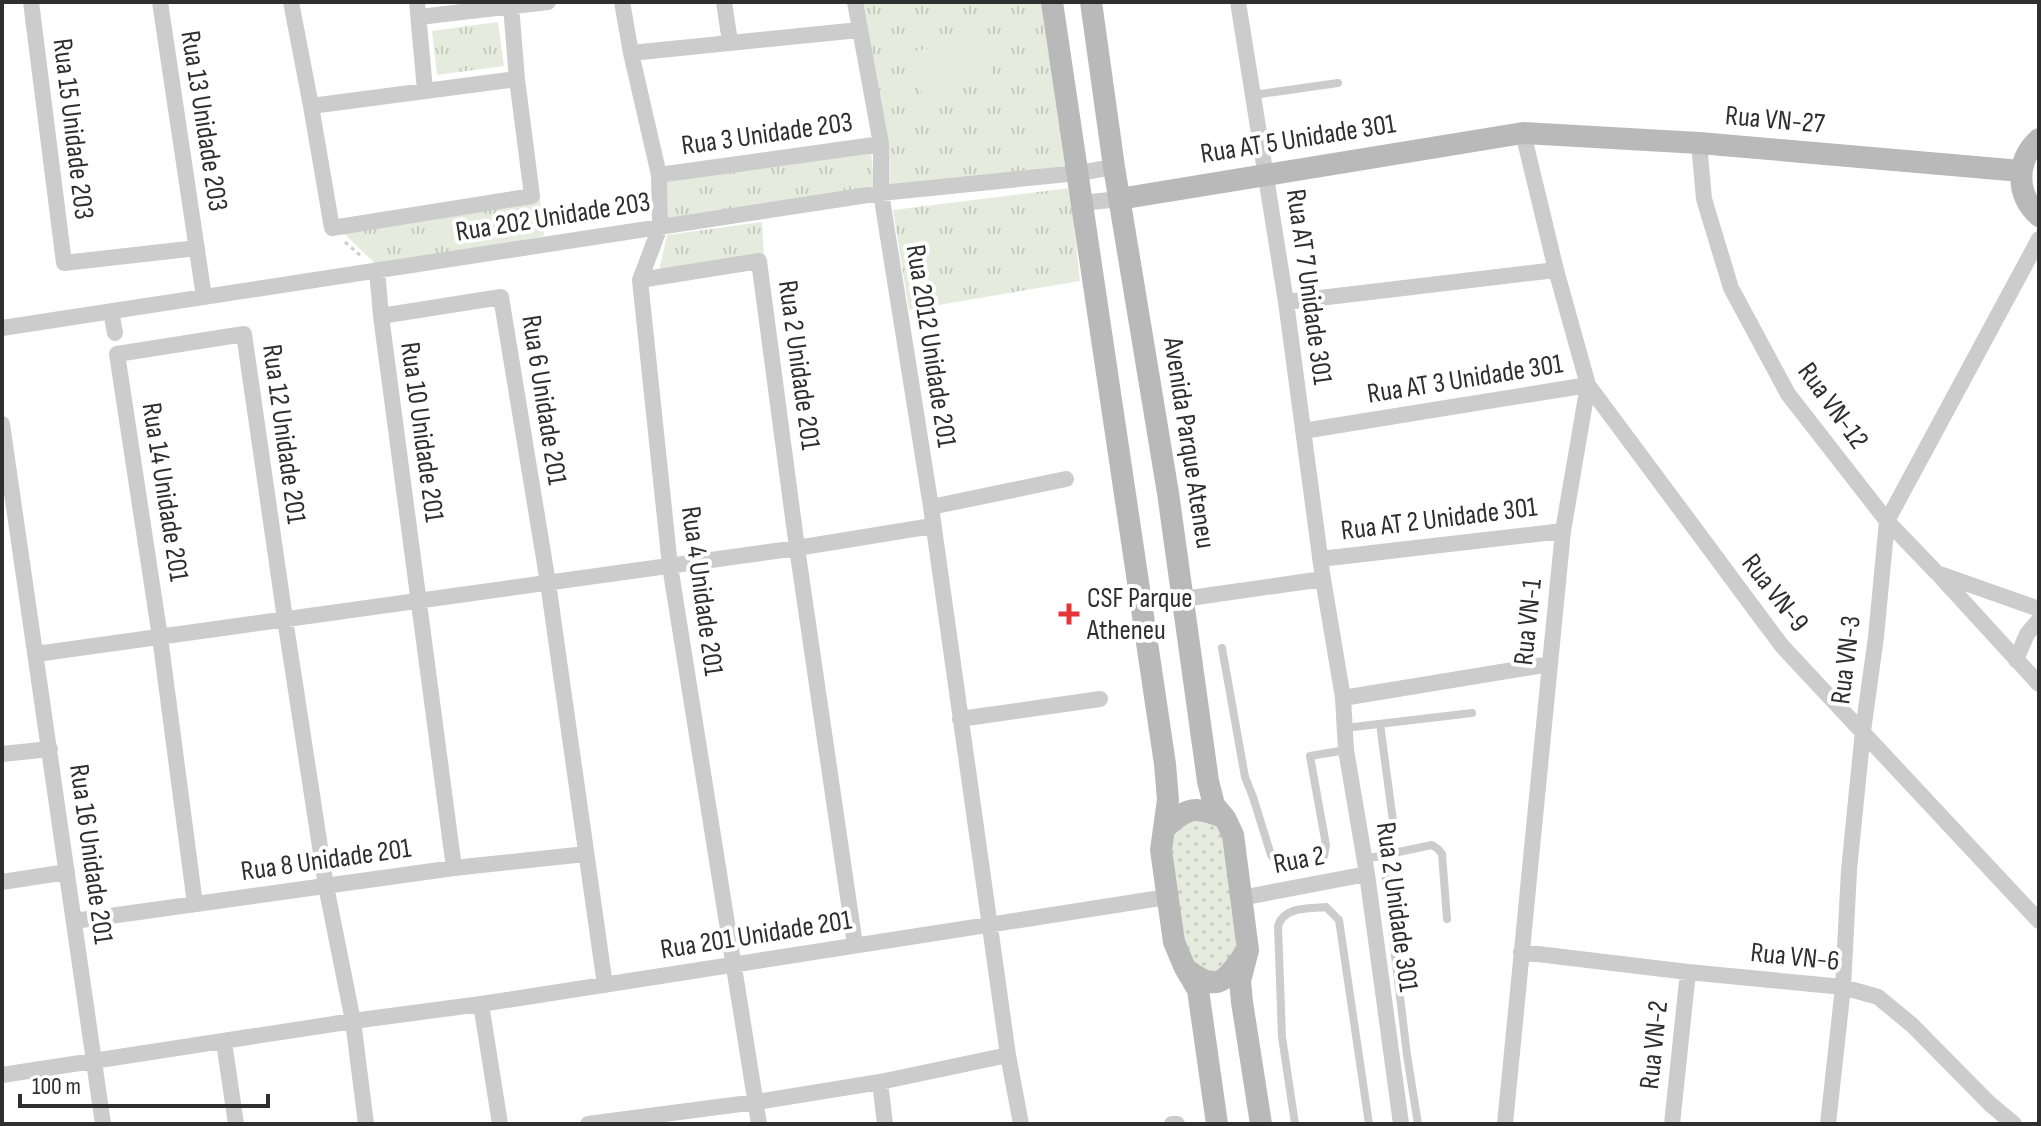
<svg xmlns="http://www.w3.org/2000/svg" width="2041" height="1126" viewBox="0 0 2041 1126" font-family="'Sofia Sans Condensed',sans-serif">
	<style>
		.grass { fill: url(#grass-dots) }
		.park { fill: url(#park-tufts) }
		.pitch { fill: #e5ecde }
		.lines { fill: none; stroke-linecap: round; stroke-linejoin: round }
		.path { stroke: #ccc; stroke-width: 3; stroke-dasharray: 4 4; stroke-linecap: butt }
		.lane { stroke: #ccc; stroke-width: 8 }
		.street { stroke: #ccc; stroke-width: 16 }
		.secondary { stroke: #b9b9b9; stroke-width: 22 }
		.poi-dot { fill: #e43436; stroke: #fff; stroke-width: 3 }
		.labels { text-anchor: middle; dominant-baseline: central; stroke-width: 8; stroke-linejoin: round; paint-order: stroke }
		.street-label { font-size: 28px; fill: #2f2f2f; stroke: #fff }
		.poi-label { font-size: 28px; fill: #2f2f2f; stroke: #fff; text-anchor: start }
	</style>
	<defs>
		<pattern id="grass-dots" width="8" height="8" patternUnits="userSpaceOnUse" patternTransform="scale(2)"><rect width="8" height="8" fill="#e5ecde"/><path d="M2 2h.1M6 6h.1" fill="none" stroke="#c5cbbf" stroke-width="1.8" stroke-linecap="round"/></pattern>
		<pattern id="park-tufts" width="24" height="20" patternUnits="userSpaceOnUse" patternTransform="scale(2)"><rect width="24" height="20" fill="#e5ecde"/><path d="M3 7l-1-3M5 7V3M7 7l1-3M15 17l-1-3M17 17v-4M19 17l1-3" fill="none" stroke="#c5cbbf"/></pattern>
	</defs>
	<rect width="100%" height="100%" fill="#fff"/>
	<path class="grass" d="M1195,819L1211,821L1223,831L1242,949L1219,975L1187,964L1170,840L1174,832Z"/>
	<path class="park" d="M861,2H1045L1067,166L889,189Z
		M498,22L504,66L437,75L432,31Z
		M871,150L874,186L668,221L667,182Z
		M1070,188L1080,281L909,310L893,210Z
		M540,198L544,236L380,268L339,229Z
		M762,222L764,255L659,271L667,235Z"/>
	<path class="pitch" d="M987,39L994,83L922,95L915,51Z"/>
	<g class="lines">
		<path class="path" d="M345,242L361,256"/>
		<path class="lane" d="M1253,95L1338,83
			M1222,648L1245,777L1253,797L1271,855L1279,864L1290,867L1316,863L1324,856L1326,845L1310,756L1346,750
			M1380,724L1393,821
			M1345,728L1472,713
			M1383,855L1407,1055L1418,1124
			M1365,859L1432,845L1438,849L1442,854L1447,919
			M1295,1124L1282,1037L1278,926C1284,906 1309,909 1326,907L1339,920L1369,1124"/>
		<path class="street" d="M31,2L64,263L197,248
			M160,2L204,297
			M291,2L311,106L332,228L532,196L517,79L511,6
			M417,2L425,90
			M622,2L631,53L659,175L660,227L640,280L670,566L759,1124
			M724,2L730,42
			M855,2L881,144V193L931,507L1008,1055L1021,1124
			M1238,2L1286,302L1323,579L1343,698L1346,750L1367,874L1401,1124
			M419,17L548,2
			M631,53L859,30
			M311,106L517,79
			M1699,143L1704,199L1731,288L1788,394L1887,521L1937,573L2039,609
			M659,175L881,144
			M1082,203L1119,199
			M377,270L381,316L454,868
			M640,280L759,261L797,548L855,945
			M1286,302L1556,270
			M111,311L115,333
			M381,316L501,297L548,583L605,985
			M2,328L881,193L1078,173L1114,167
			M1588,385L1782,646L2039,921
			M2,424L103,1124
			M1303,431L1588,385
			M931,507L1066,479
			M1320,559L1563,531
			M1940,576L2039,684
			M1183,599L1323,579
			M36,654L797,548L932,526
			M2016,660L2027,634L2039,620
			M1343,698L1550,664
			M960,719L1100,699
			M2,754L50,749
			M2,882L67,872
			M1241,898L1367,874
			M195,904L160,637L117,354L244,334L285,619L326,886L353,1021L366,1124
			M74,921L454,868L586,854
			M1521,952L1688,972L1843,987L1878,997L1912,1025L1990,1104L2014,1124
			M481,1004L500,1124
			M224,1042L236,1124
			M2,1075L353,1021L481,1004L1167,897
			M880,1082L885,1124
			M588,1124L756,1102L880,1082L1008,1055
			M1172,1124H1177
			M1505,1124L1563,531L1588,385L1556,270L1523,133
			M1672,1124L1688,972
			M1828,1124L1843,987L1849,870L1863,731L1876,637L1887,521L2039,239"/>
		<path class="secondary" d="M1052,2L1165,764L1168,800L1161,850L1174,942L1185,968L1198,990L1217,1124
			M1091,2L1114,167L1168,493L1208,781L1214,805L1225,818L1233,835L1248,950L1240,981L1242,1002L1261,1124
			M2039,139C2016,160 2015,194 2039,216
			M1119,199L1523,133L1699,143L2021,171
			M1164,829C1188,806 1195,806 1225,818
			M1186,969C1216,991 1223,985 1243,956"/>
	</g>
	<path class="poi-dot" d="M1065 602h8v8h8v8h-8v8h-8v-8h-8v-8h8z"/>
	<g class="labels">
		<g class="street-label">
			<text transform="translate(1775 120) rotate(5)">Rua VN-27</text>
			<text transform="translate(204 121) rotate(81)">Rua 13 Unidade 203</text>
			<text transform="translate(73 129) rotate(83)">Rua 15 Unidade 203</text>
			<text transform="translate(767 134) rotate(-8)">Rua 3 Unidade 203</text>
			<text transform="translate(1298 139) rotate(-9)">Rua AT 5 Unidade 301</text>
			<text transform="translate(553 217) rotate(-9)">Rua 202 Unidade 203</text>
			<text transform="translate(1309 287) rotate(82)">Rua AT 7 Unidade 301</text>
			<text transform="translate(931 346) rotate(81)">Rua 2012 Unidade 201</text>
			<text transform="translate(799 365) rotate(82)">Rua 2 Unidade 201</text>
			<text transform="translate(1465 379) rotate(-9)">Rua AT 3 Unidade 301</text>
			<text transform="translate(544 400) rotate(81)">Rua 6 Unidade 201</text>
			<text transform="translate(1833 406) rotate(54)">Rua VN-12</text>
			<text transform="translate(422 432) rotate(82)">Rua 10 Unidade 201</text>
			<text transform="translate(284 434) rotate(82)">Rua 12 Unidade 201</text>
			<text transform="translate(1189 443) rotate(81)">Avenida Parque Ateneu</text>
			<text transform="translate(165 492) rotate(81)">Rua 14 Unidade 201</text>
			<text transform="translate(1439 519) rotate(-7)">Rua AT 2 Unidade 301</text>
			<text transform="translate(702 591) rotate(82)">Rua 4 Unidade 201</text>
			<text transform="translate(1775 593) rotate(52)">Rua VN-9</text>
			<text transform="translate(1528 622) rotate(-84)">Rua VN-1</text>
			<text transform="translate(1846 660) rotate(-83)">Rua VN-3</text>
			<text transform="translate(91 854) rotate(82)">Rua 16 Unidade 201</text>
			<text transform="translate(326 860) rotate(-8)">Rua 8 Unidade 201</text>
			<text transform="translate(1299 860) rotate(-11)">Rua 2</text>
			<text transform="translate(1397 907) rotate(82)">Rua 2 Unidade 301</text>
			<text transform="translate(756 935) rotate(-9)">Rua 201 Unidade 201</text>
			<text transform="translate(1795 957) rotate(6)">Rua VN-6</text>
			<text transform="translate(1654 1045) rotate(-84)">Rua VN-2</text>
		</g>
		<g class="poi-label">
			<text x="1087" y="598">CSF Parque<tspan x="1087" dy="32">Atheneu</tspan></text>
		</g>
	</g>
	<rect width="2041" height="1126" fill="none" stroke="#2f2f2f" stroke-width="8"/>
	<path d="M20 1094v12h248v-12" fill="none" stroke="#2f2f2f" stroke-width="4"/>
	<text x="32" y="1094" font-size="24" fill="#2f2f2f" stroke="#ffffff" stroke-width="6" paint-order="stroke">100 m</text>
</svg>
